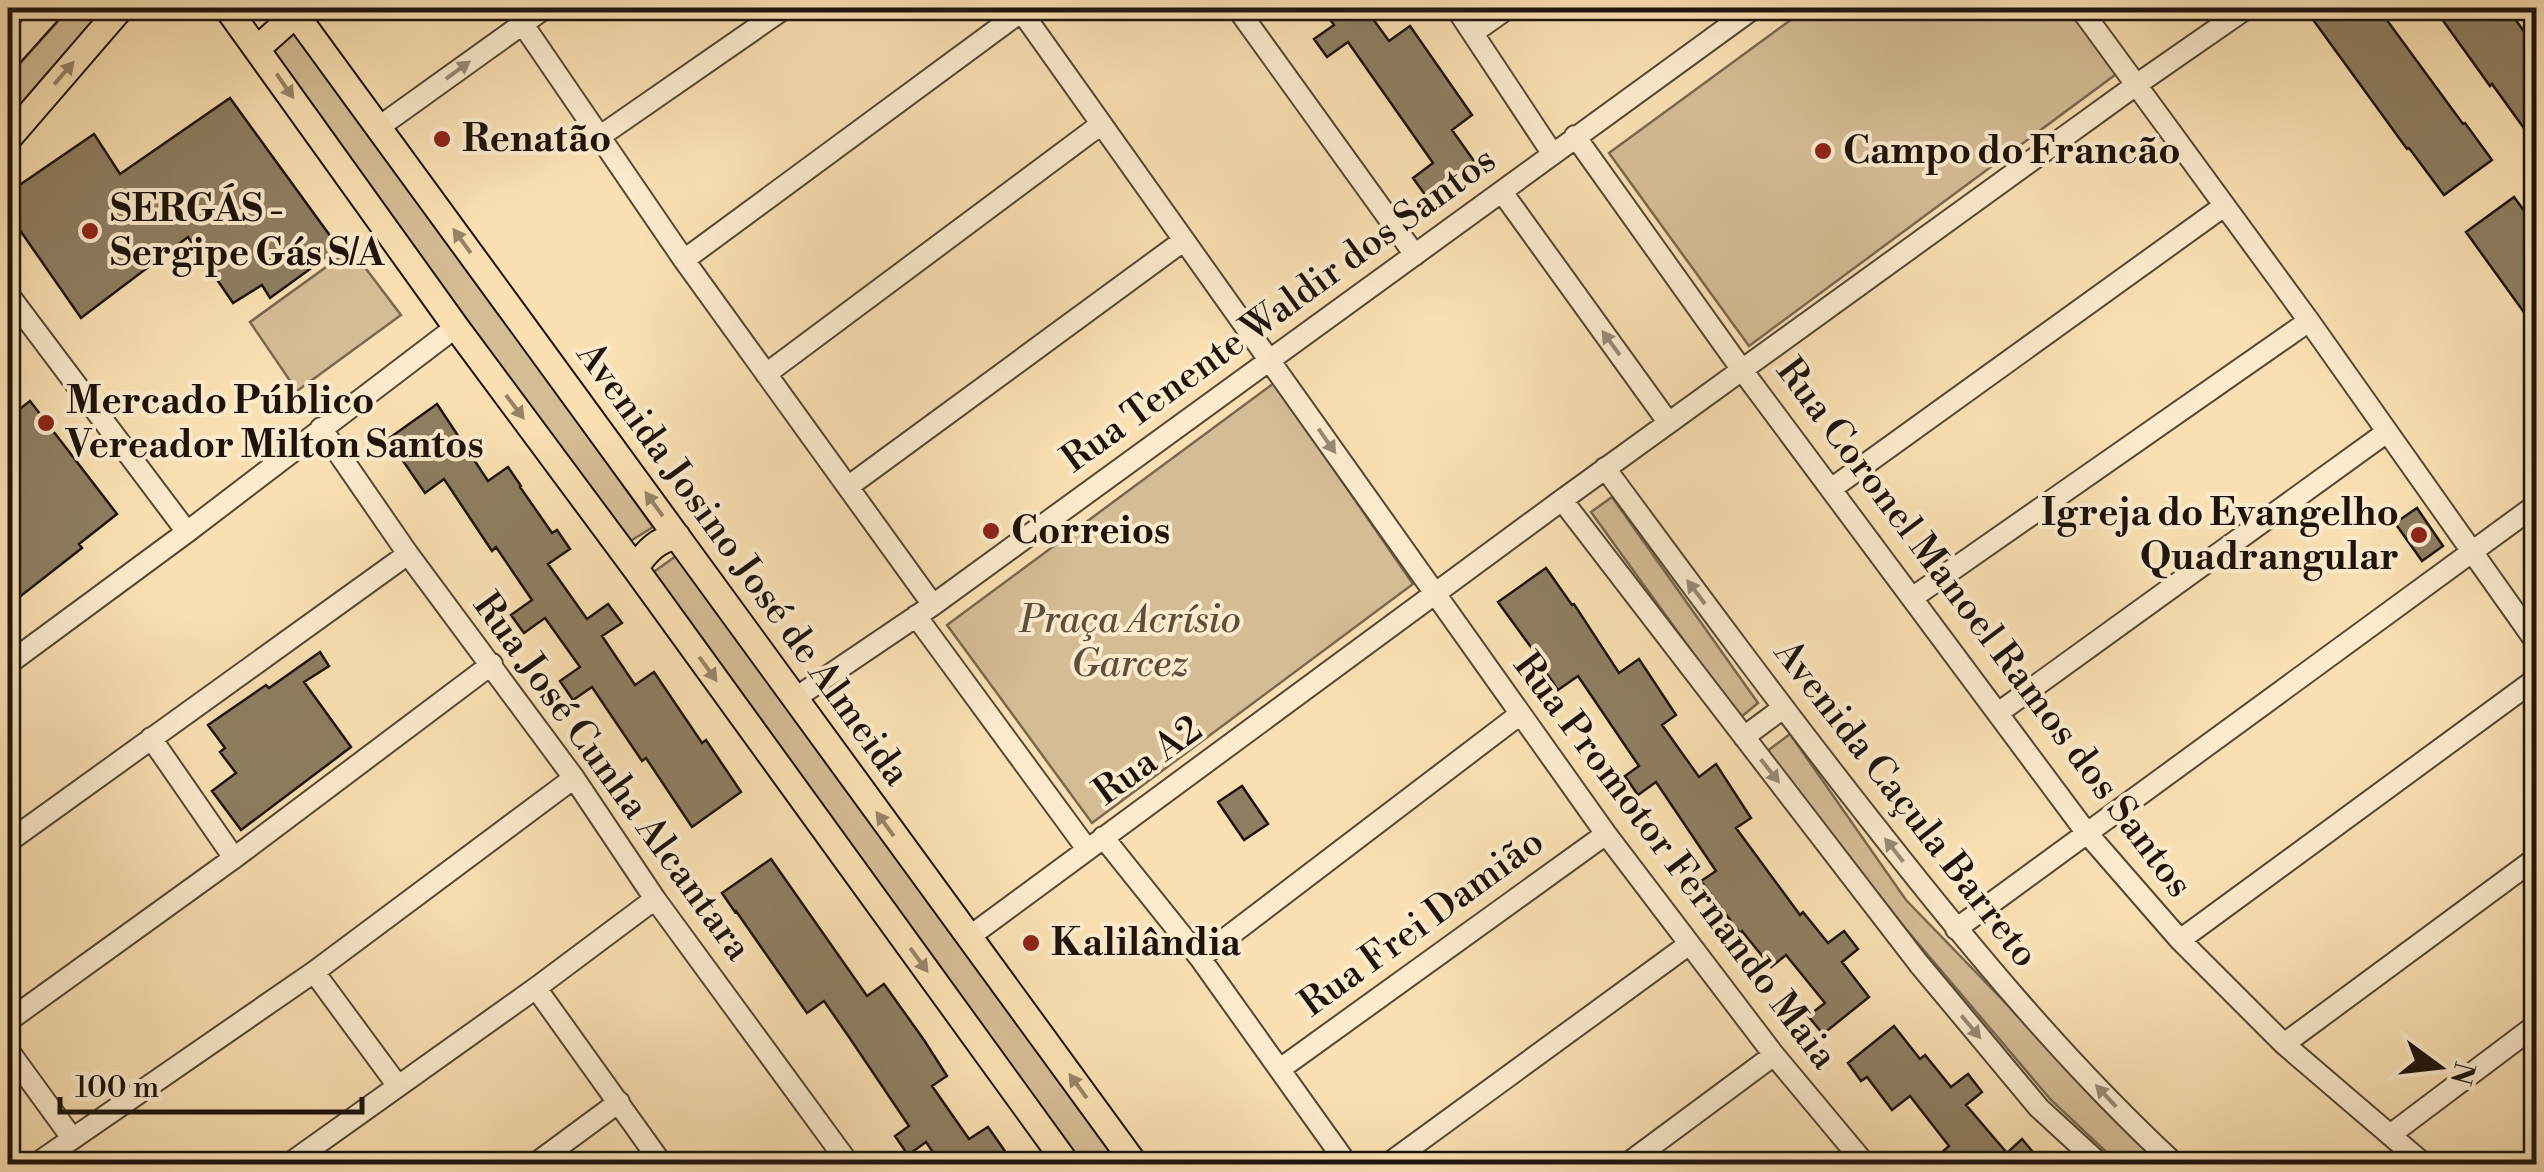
<svg xmlns="http://www.w3.org/2000/svg" width="2544" height="1172" viewBox="0 0 2544 1172" font-family="'Libre Bodoni',serif">
	<style>
		.green { fill: #d4bc95; stroke: #786851; stroke-width: 2.5 }
		.building { fill: #8f7e62; stroke: #1d140d; stroke-width: 2.5 }
		.lines { fill: none; stroke-linecap: round; stroke-linejoin: round }
		.minor-casing { stroke: #544736; stroke-width: 24 }
		.major-casing { stroke: #1d140d; stroke-width: 29 }
		.minor { stroke: #fbeacc; stroke-width: 20 }
		.major { stroke: #f9dfb1; stroke-width: 25 }
		.oneway { fill: #978a76 }
		.oneway2 { fill: #968467 }
		.poi-dot { fill: #8f2418; stroke: #fbeacc; stroke-width: 4 }
		.labels { text-anchor: middle; dominant-baseline: central; stroke-width: 8; stroke-linejoin: round; paint-order: stroke }
		.poi-label { font-size: 38px; font-weight: bold; fill: #1d140d; stroke: #fbeacc; text-anchor: start }
		.street-label { font-size: 38px; fill: #1d140d; stroke: #fbeacc }
		.park-label { font-size: 38px; font-style: italic; fill: #5d4f3d; stroke: #fbeacc }
	</style>
	<rect width="100%" height="100%" fill="#f9dfb1"/>
	<filter id="stains"><feTurbulence type="fractalNoise" baseFrequency=".002" numOctaves="4"/><feColorMatrix values="0 0 0 0 .2 0 0 0 0 .09 0 0 0 0 .02 0 0 0 .5 -.17"/></filter>
	<radialGradient id="worn" r=".72"><stop offset=".6" stop-color="#630" stop-opacity="0"/><stop offset="1" stop-color="#630" stop-opacity=".3"/></radialGradient>
	<path class="green" d="M70,8H106L8,122V77Z
		M1807,8H2072L2119,72L1749,346L1609,153Z
		M295,34L470,272L653,527L624,545L269,49Z
		M351,249L401,315L297,391L250,322Z
		M1274,383L1413,584L1092,823L947,625Z
		M1612,497L1758,703L1740,718L1591,512Z
		M676,556L1119,1164H1080L648,576Z
		M1790,734L1906,900L2088,1088L2169,1164H2119L2051,1100L1905,928L1766,752Z"/>
	<path class="building" d="M1322,8H1365L1389,41L1410,26L1472,115L1452,130L1474,161L1426,196L1413,178L1433,163L1348,42L1327,57L1314,39L1334,25Z
		M2332,8H2378L2463,124L2465,123L2492,160L2444,195L2409,148L2407,149L2314,21Z
		M2434,8H2507L2536,48V124L2526,131L2492,84L2490,86Z
		M230,98L339,248L270,298L262,285L233,303L188,237L81,318L8,213V193L94,134L120,174Z
		M2514,197L2536,227V329L2466,232Z
		M30,401L117,514L79,544L82,548L8,606V418Z
		M437,404L488,481L508,467L521,486L520,487L552,533L557,530L570,549L548,564L587,619L608,604L622,623L602,636L635,685L654,672L702,743L706,740L741,792L692,827L646,758L642,761L592,687L573,700L560,681L580,667L545,618L524,633L511,615L532,600L496,547L492,551L444,479L425,493L388,439Z
		M2417,508L2443,546L2422,561L2395,523Z
		M1546,568L1572,605L1574,604L1619,673L1639,659L1676,715L1662,725L1699,777L1716,764L1751,818L1736,828L1800,915L1803,912L1828,943L1844,931L1858,949L1842,962L1869,997L1823,1034L1808,1016L1825,1003L1786,955L1771,967L1742,931L1740,933L1701,881L1716,871L1656,782L1638,795L1625,776L1639,766L1578,676L1558,690L1545,671L1547,669L1498,602Z
		M320,652L329,666L304,682L351,747L241,830L212,791L236,773L220,752L225,748L208,725L266,685L269,688Z
		M1242,786L1268,824L1244,840L1218,802Z
		M771,859L867,996L884,984L924,1040L947,1076L932,1086L969,1139L988,1127L1014,1164H941L926,1142L908,1155L895,1136L909,1126L849,1037L824,1001L807,1013L736,911L735,912L722,893Z
		M1894,1026L1920,1059L1925,1055L1951,1087L1968,1074L1982,1092L1966,1105L2007,1153L2022,1139L2037,1157L2028,1164H1929L1949,1146L1910,1096L1892,1110L1867,1077L1861,1081L1848,1063Z"/>
	<g class="lines">
		<defs>
			<path id="minor" d="M1019,8L1606,834L1774,1055L1865,1164
				M1237,8L1415,255
				M1456,8L1552,153
				M2080,8L2309,321L2536,642
				M522,23L684,260L933,605
				M1474,32L1508,8
				M379,127L545,8
				M1575,136L1742,370L2086,832L2180,940L2284,1044L2424,1164
				M599,137L785,8
				M1502,192L1668,422
				M684,260L1022,11
				M8,294L187,532
				M766,374L1100,125
				M321,428L408,554L574,778L655,899L849,1164
				M1605,468C1695,590 1785,712 1879,831C1971,948 2066,1063 2175,1164
				M849,486L1183,241
				M1831,489L2224,206
				M1562,500L1919,964L2039,1108L2100,1164
				M1912,598L2309,321
				M916,616L1087,849
				M8,664L187,532L456,327
				M794,699L933,605L1754,8
				M1998,713L2387,432
				M1744,737L1783,708
				M151,738L234,858
				M1103,837L1200,958L1347,1164
				M8,842L408,554
				M1956,929L2536,505
				M969,937L1562,500L2136,85L2247,8
				M2180,940L2536,679
				M1200,958L1519,715
				M314,972L398,1086
				M536,988L662,1164
				M8,1021L234,858L492,664
				M2284,1044L2536,858
				M8,1050L72,1138
				M1280,1069L1606,834
				M2390,1135L2536,1025
				M36,1164L314,972L574,778
				M289,1164L536,988L655,899
				M535,1164L619,1102
				M1388,1164L1688,945
				M1627,1164L1774,1055"/>
			<path id="major" d="M227,8L456,327L635,568L1067,1164
				M291,8C573,393 853,780 1135,1164
				M258,48L296,14
				M8,56L51,8
				M8,139L121,8
				M635,568C647,551 657,540 677,536"/>
		</defs>
		<use href="#minor" class="minor-casing"/>
		<use href="#major" class="major-casing"/>
		<use href="#minor" class="minor"/>
		<use href="#major" class="major"/>
	</g>
	<defs><path id="oneway-solid" d="M-6-.8H1V-3.2L6.5 0L1 3.2V.8H-6Z" transform="scale(2.5)"/></defs>
	<g class="oneway">
		<use href="#oneway-solid" transform="translate(458 70) rotate(-36)"/>
		<use href="#oneway-solid" transform="translate(1611 343) rotate(-126)"/>
		<use href="#oneway-solid" transform="translate(1327 441) rotate(55)"/>
		<use href="#oneway-solid" transform="translate(1696 592) rotate(-127)"/>
		<use href="#oneway-solid" transform="translate(1770 771) rotate(52)"/>
		<use href="#oneway-solid" transform="translate(1894 850) rotate(-128)"/>
		<use href="#oneway-solid" transform="translate(1971 1027) rotate(50)"/>
		<use href="#oneway-solid" transform="translate(2106 1096) rotate(-133)"/>
	</g>
	<g class="oneway2">
		<use href="#oneway-solid" transform="translate(64 73) rotate(-49)"/>
		<use href="#oneway-solid" transform="translate(285 86) rotate(55)"/>
		<use href="#oneway-solid" transform="translate(462 241) rotate(-126)"/>
		<use href="#oneway-solid" transform="translate(515 407) rotate(53)"/>
		<use href="#oneway-solid" transform="translate(654 504) rotate(-126)"/>
		<use href="#oneway-solid" transform="translate(708 669) rotate(54)"/>
		<use href="#oneway-solid" transform="translate(885 824) rotate(-126)"/>
		<use href="#oneway-solid" transform="translate(919 960) rotate(54)"/>
		<use href="#oneway-solid" transform="translate(1078 1086) rotate(-126)"/>
	</g>
	<g class="poi-dot">
		<circle cx="442" cy="139" r="10"/>
		<circle cx="1823" cy="151" r="10"/>
		<circle cx="90" cy="231" r="10"/>
		<circle cx="46" cy="423" r="10"/>
		<circle cx="991" cy="531" r="10"/>
		<circle cx="2419" cy="535" r="10"/>
		<circle cx="1031" cy="943" r="10"/>
	</g>
	<g class="labels">
		<g class="poi-label">
			<text x="462" y="139">Renatão</text>
			<text x="1843" y="151">Campo do Francão</text>
			<text x="110" y="209">SERGÁS -<tspan x="110" dy="44">Sergipe Gás S/A</tspan></text>
			<text x="66" y="401">Mercado Público<tspan x="66" dy="44">Vereador Milton Santos</tspan></text>
			<text x="2399" y="513" text-anchor="end">Igreja do Evangelho<tspan x="2399" dy="44">Quadrangular</tspan></text>
			<text x="1011" y="531">Correios</text>
			<text x="1051" y="943">Kalilândia</text>
		</g>
		<g class="street-label">
			<text transform="translate(1279 310) rotate(-36)">Rua Tenente Waldir dos Santos</text>
			<text transform="translate(743 564) rotate(54)">Avenida Josino José de Almeida</text>
			<text transform="translate(1984 628) rotate(53)">Rua Coronel Manoel Ramos dos Santos</text>
			<text transform="translate(1148 761) rotate(-36)">Rua A2</text>
			<text transform="translate(612 777) rotate(54)">Rua José Cunha Alcantara</text>
			<text transform="translate(1906 804) rotate(52)">Avenida Caçula Barreto</text>
			<text transform="translate(1675 861) rotate(53)">Rua Promotor Fernando Maia</text>
			<text transform="translate(1422 923) rotate(-36)">Rua Frei Damião</text>
		</g>
		<g class="park-label">
			<text x="1130" y="620">Praça Acrísio<tspan x="1130" dy="44">Garcez</tspan></text>
		</g>
	</g>
	<rect width="2544" height="1172" fill="none" stroke="#f9dfb1" stroke-width="40"/>
	<rect x="10" y="10" width="2524" height="1152" fill="none" stroke="#1d140d" stroke-width="5"/>
	<rect x="20" y="20" width="2504" height="1132" fill="none" stroke="#1d140d" stroke-width="2.5"/>
	<g transform="translate(2439 1067) rotate(105)" stroke="#fbeacc" stroke-width="8" paint-order="stroke">
	<path d="M0-8L18 38L0 25L-18 38Z" fill="#1d140d"/>
	<text y="-15" font-size="28" font-weight="bold" text-anchor="middle" fill="#1d140d">N</text>
	</g>
	<path d="M60 1097v15h302v-15" fill="none" stroke="#1d140d" stroke-width="5"/>
	<text x="75" y="1097" font-size="30" fill="#1d140d" stroke="#fbeacc" stroke-width="8" paint-order="stroke">100 m</text>
	<rect width="100%" height="100%" filter="url(#stains)"/>
	<rect width="100%" height="100%" fill="url(#worn)"/>
</svg>
